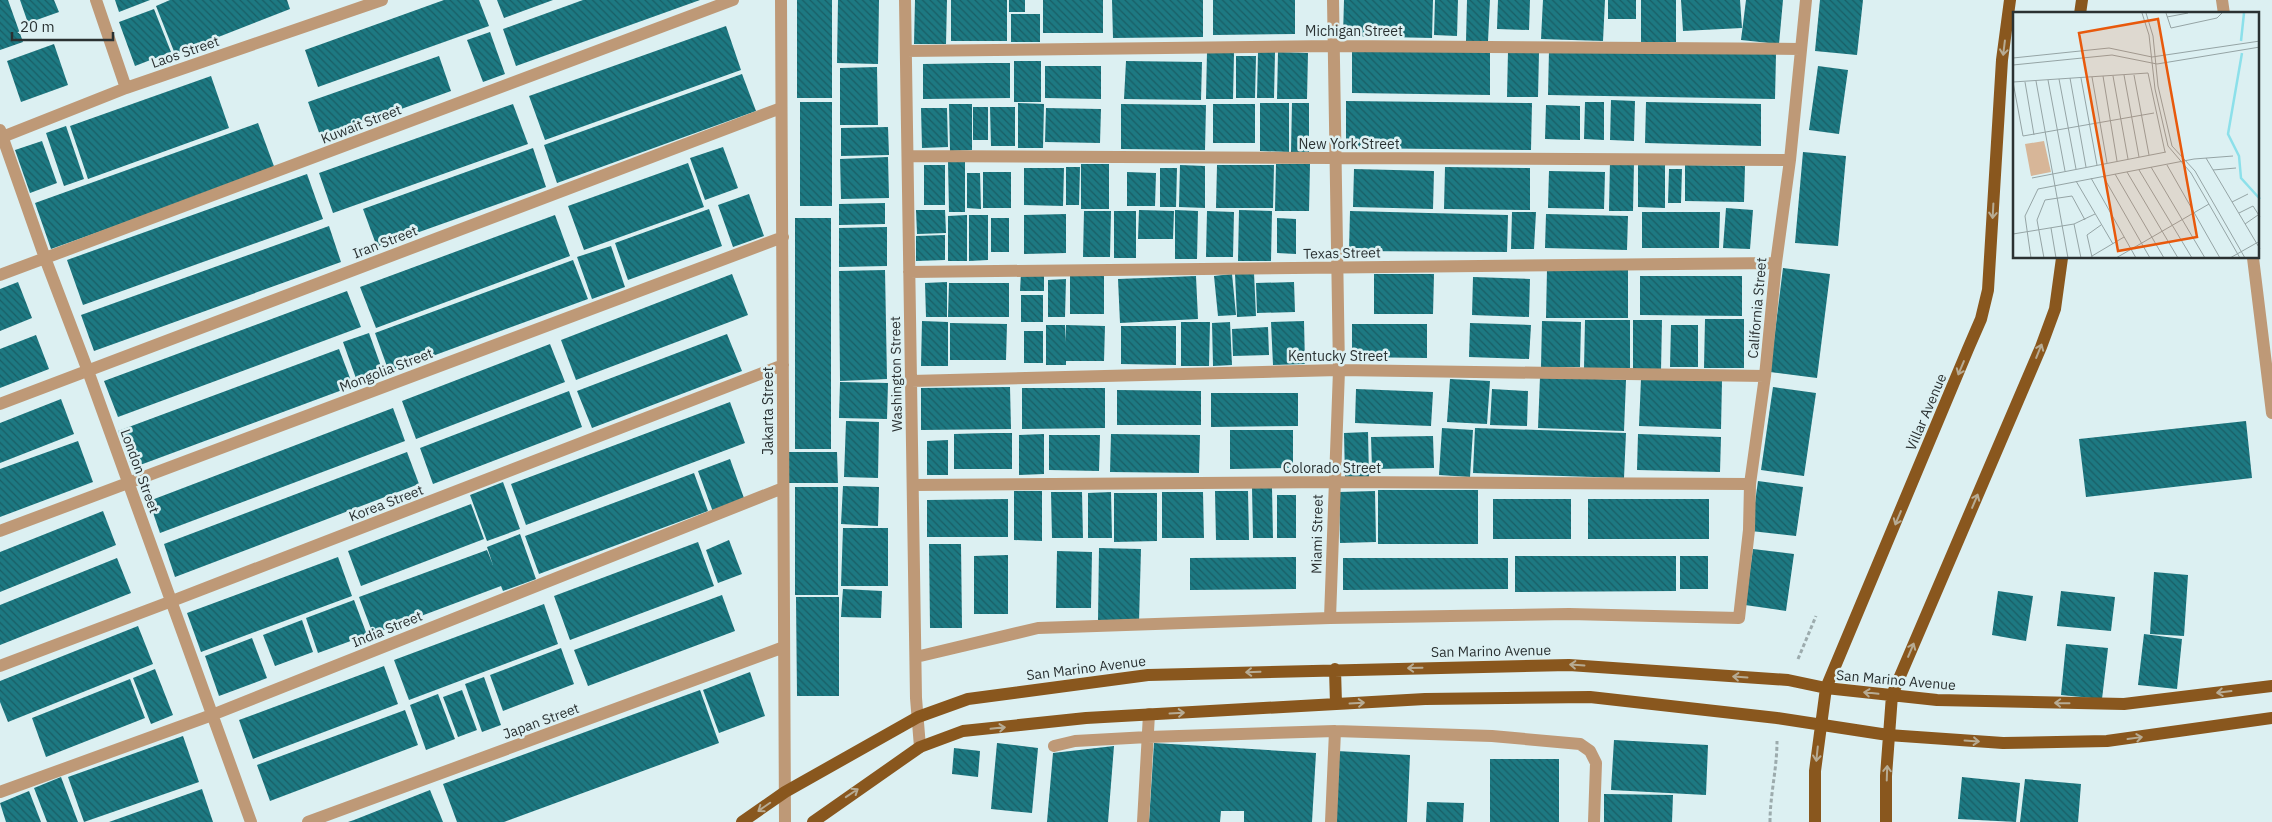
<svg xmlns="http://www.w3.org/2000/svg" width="2272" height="822" viewBox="0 0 2272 822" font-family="'IBM Plex Sans',sans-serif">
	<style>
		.building { fill: url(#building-back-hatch) }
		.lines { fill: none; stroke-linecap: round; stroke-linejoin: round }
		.path { stroke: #9cabad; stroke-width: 3; stroke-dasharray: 4 2.5; stroke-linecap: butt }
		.minor { stroke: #be9977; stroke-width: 12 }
		.major { stroke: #89571e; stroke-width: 12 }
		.oneway { stroke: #b7ab93 }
		.labels { text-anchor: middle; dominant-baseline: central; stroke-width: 5; stroke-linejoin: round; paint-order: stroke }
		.street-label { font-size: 14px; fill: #2a3132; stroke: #dcf0f2 }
		.inset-river { fill: none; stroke: #8ce0ea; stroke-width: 2.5 }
		.inset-road { fill: none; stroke: #95a4a5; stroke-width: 1 }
		.view { fill: #e8590c; fill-opacity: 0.15; stroke: #e8590c; stroke-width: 2.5 }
		.inset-edge { fill: none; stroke: #2a3132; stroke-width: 2.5 }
	</style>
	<defs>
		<pattern id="building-back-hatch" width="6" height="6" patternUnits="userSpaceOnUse" patternTransform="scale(1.25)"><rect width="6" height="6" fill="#1d7982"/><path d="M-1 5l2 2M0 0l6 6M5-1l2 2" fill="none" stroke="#195e65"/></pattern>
	</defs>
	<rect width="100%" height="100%" fill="#dcf0f2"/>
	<path class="building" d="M0,0H8L23,42L0,50Z
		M20,0H54L59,12L28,23Z
		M115,0H150L119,12Z
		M170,0H287L290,9L175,54L156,6Z
		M444,0H479L489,26L318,87L305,50Z
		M497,0H553L504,18Z
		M583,0H700L516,66L503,29Z
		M797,0H832V98H797Z
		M838,0H879L878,64L837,63Z
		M915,0H947L946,44H914Z
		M951,0H1007V41H951Z
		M1009,0H1025V12H1009Z
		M1043,0H1103V33H1043Z
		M1112,0H1203V37L1113,38Z
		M1213,0H1295V34L1213,35Z
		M1344,0H1433L1432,38L1343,36Z
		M1435,0H1458L1457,36L1434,35Z
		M1467,0H1490L1488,41H1466Z
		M1498,0H1530L1529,30L1497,29Z
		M1543,0H1605L1603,41L1541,39Z
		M1608,0H1636V19H1608Z
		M1641,0H1676V42H1641Z
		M1681,0H1740L1742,28L1683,31Z
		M1746,0H1783L1779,44L1741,40Z
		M1820,0H1863L1857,55L1815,51Z
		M154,9L171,52L135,66L119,22Z
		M1011,14H1040V42H1011Z
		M726,26L741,70L545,140L529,96Z
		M490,32L505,74L483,82L467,40Z
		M54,44L68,85L21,102L7,61Z
		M1352,50L1490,52V95L1352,93Z
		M1549,50L1776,54L1775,99L1548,95Z
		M1508,51L1539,52L1538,97H1507Z
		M1207,52L1234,53L1233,99H1206Z
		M1258,52H1275L1274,98H1257Z
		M1278,52L1308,53L1307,99H1277Z
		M439,56L451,91L321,138L308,102Z
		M1236,56H1256L1255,98H1236Z
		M1014,61H1041V102H1014Z
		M1126,61L1202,62L1201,100L1124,99Z
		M988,63H1010V98L923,99V64Z
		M1045,66H1101V99L1045,98Z
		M1818,66L1848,70L1839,134L1809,130Z
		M877,67L878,125H840V68Z
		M742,74L756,111L557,183L544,145Z
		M211,76L229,128L88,179L70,126Z
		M1611,100L1635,101L1634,141L1610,140Z
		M1346,101L1532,103L1531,150L1346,148Z
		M800,102H832V206H800Z
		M1585,102H1604V140L1584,139Z
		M1646,102L1761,104V146L1645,143Z
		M1018,103L1044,104L1043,148H1018Z
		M1260,103H1289V152L1260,151Z
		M1292,103H1309V153L1291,152Z
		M513,104L528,144L333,213L319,173Z
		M949,104H972V150L950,151Z
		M1121,104L1206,105L1205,150L1121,149Z
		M1213,104H1255V143H1213Z
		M1546,105L1580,106V140L1545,139Z
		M973,107H988V140H973Z
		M990,107H1015V146H991Z
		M921,108H947L948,147L922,148Z
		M1046,108L1101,109L1100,143L1045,142Z
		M258,123L275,169L51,249L35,203Z
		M66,126L84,179L64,186L46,133Z
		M888,127L889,155L841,156V128Z
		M42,141L57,183L30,193L15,150Z
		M723,147L738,188L705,200L690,158Z
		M533,148L546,187L377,247L363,209Z
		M1803,152L1846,156L1838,246L1795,243Z
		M888,157L889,198L841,199L840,159Z
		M1610,161L1634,162L1633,211H1609Z
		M948,162H965V212H949Z
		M1638,162H1665V208L1638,207Z
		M688,163L704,207L584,250L568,206Z
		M1081,164H1109V209H1081Z
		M1276,164H1310L1309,211H1275Z
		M924,165H945V205H924Z
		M1180,165L1205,166V208L1179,207Z
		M1217,165H1274L1273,208H1216Z
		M1685,165L1745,166L1744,202L1685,201Z
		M1066,167H1080L1079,205H1066Z
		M1445,167L1530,168V210L1444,209Z
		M1024,168H1064L1063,206L1024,205Z
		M1160,168H1177L1176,207H1160Z
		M1354,169L1434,171L1433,209L1353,207Z
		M1669,169H1682L1681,203H1668Z
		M1549,171L1605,172L1604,209L1548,208Z
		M983,172H1011V208H983Z
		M1127,172L1156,173L1155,206H1127Z
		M967,173H980L981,209L967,208Z
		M307,174L323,219L83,305L67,260Z
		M749,194L764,236L733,247L718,205Z
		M885,203V224L839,225V204Z
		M1726,208L1753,210L1750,249L1723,248Z
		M709,209L722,246L628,280L615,243Z
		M916,210H945L946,233L917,234Z
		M1139,210L1174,211L1173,239H1138Z
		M1175,210L1198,211L1197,259H1175Z
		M1239,210L1272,211L1271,261H1238Z
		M1084,211H1111L1110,257H1083Z
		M1114,211H1136V258H1114Z
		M1207,211L1234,212L1233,257H1206Z
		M1350,211L1508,215L1507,252L1349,251Z
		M1512,212H1536L1534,249H1511Z
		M1642,212H1720L1719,248H1642Z
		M1066,214V253L1024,254V215Z
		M1546,214L1628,216L1627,250L1545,248Z
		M555,215L570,256L376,328L360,287Z
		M967,215V261H948V216Z
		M969,215H988V260L969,261Z
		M795,218H831V449H795Z
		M991,218H1009V252H991Z
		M1277,218L1296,219V254L1277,253Z
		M329,226L341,262L94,351L81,315Z
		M887,227V266L839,267V228Z
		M945,235V260L916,261V236Z
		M611,246L625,287L592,299L577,257Z
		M573,260L588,299L389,372L375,333Z
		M1783,268L1830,274L1817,378L1770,372Z
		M1547,269L1628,270V318H1546Z
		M885,270L887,379L840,381L839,271Z
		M1021,273H1044V291H1020Z
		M1254,273L1256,316L1237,317L1235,274Z
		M732,274L748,315L576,380L561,340Z
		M1232,274L1236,315L1218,316L1214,276Z
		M1374,274H1434L1433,314H1374Z
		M1070,276H1104V314H1070Z
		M1196,276L1198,319L1120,323L1118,279Z
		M1640,276H1742V316L1640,315Z
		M1473,277L1530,279L1529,317L1472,315Z
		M1066,279L1065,317H1048V280Z
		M18,282L32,318L0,331V289Z
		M947,282V317H926L925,283Z
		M1294,282L1295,312L1257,313L1256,283Z
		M949,283H1009V317H948Z
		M347,291L361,327L118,417L104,381Z
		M1021,295H1043V322H1021Z
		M1705,319H1744V368H1704Z
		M1585,320H1630V368H1584Z
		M1633,320H1662L1661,371L1633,370Z
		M922,321L948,322V366H921Z
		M1304,321L1305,364L1273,365L1271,322Z
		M1542,321L1581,322L1580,367H1541Z
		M1181,322H1210L1209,366H1181Z
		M1230,322L1232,365L1213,366L1212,323Z
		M950,323L1007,324L1006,360H950Z
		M1470,323L1531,325L1529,359L1469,357Z
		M1352,324H1427V358L1352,357Z
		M1046,325H1065L1066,342V325L1105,326L1104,361H1066V365H1046Z
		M1671,325H1698V367H1670Z
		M1121,326H1176V365L1121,364Z
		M1268,327L1269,355L1233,356L1232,329Z
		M1024,331H1043V363H1024Z
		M369,333L383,372L357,381L343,342Z
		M727,334L742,371L592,428L577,391Z
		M36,335L49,369L0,388V349Z
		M550,344L565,382L416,439L402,401Z
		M339,349L353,386L132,468L118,431Z
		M1540,377L1626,380L1624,431L1538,428Z
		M1450,379L1490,381L1487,424L1447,422Z
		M1641,379L1722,381L1721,429L1639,426Z
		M840,382L888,383L887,419L839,418Z
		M1010,387L1011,429L921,430V388Z
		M1773,387L1816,393L1804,476L1761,470Z
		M1022,388H1105V428L1022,429Z
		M1356,389L1433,392L1431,426L1355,423Z
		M1492,389L1528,391L1527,426L1490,425Z
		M1117,390L1201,391V425H1117Z
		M569,391L582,427L433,484L420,448Z
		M1211,393H1298V426L1211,427Z
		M61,399L74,434L0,463V423Z
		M730,402L745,443L526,525L511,484Z
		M393,408L405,441L160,533L149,501Z
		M846,421L879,422L878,478L844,477Z
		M2246,421L2252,478L2086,497L2079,439Z
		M1442,428L1473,430L1470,477L1439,475Z
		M1475,428L1626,433L1624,478L1473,473Z
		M1230,430H1293V468L1230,469Z
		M1368,432L1369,477H1345L1344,433Z
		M992,433H1012V469H954V434Z
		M1044,434V474L1019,475V435Z
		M1111,434L1200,435L1199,473L1110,472Z
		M1638,434L1721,437L1720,472L1637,470Z
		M1049,435H1100L1099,471L1049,470Z
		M1433,436L1434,468L1372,469L1371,437Z
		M948,440V475H927V441Z
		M78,441L93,482L0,517V469Z
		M407,452L419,484L175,577L164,544Z
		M788,452H837L838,483H788Z
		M730,459L745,501L713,512L698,471Z
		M694,473L708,511L539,574L525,536Z
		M1758,481L1803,487L1796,536L1751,531Z
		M503,482L520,529L487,541L470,495Z
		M843,486L879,487L878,526L841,524Z
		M795,487H838V595H795Z
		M1252,488H1272L1273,538H1253Z
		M1378,490H1478V544H1378Z
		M1014,491H1042V541L1014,540Z
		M1215,491H1248L1249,540H1216Z
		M1375,491L1376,542L1340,543L1339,492Z
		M1051,492H1082L1083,538H1052Z
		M1111,492L1112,538H1088V493Z
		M1162,492H1203L1204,538H1162Z
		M1114,493H1157V541L1114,542Z
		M1277,495H1296V538H1277Z
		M1008,499V537H927V500Z
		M1493,499H1571V539H1493Z
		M1588,499H1709V539H1588Z
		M471,504L484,539L361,586L348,551Z
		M103,511L116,545L0,592V552Z
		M843,528H888V586H841Z
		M520,534L536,579L503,591L501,586L373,634L359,597L487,550L493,565L487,547Z
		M729,540L742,574L718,583L706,550Z
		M698,542L714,586L570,640L554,596Z
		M929,544H961L962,628H930Z
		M1099,548L1141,549L1139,622L1098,621Z
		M1753,549L1794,554L1786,611L1745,605Z
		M1057,551L1092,552L1091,608H1056Z
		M1008,555V614H974V556Z
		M1515,556H1676V591L1515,592Z
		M1680,556H1708V589H1680Z
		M338,557L352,596L201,652L187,613Z
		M1296,557V589L1190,590V558Z
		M117,558L131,593L0,645V605Z
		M1343,558H1508V589L1343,590Z
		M2154,572L2188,575L2184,636L2150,634Z
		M843,589L882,591L881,618L841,617Z
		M1998,591L2033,596L2026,641L1992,635Z
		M2061,591L2115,597L2111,631L2057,626Z
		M722,595L735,631L588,686L574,650Z
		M796,597H839V696H797Z
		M354,600L367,635L318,653L306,618Z
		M544,604L558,644L409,700L394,660Z
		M302,620L313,652L275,666L263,635Z
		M138,626L153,664L8,722L0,702V681Z
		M2144,634L2182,639L2177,689L2138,685Z
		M252,638L267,678L219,696L205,656Z
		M2066,644L2108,648L2102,699L2061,695Z
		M561,648L574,684L503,711L490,675Z
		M384,666L398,704L253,759L239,720Z
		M155,669L173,715L151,724L133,678Z
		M750,672L765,716L719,733L703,690Z
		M484,677L501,725L482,732L465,684Z
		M130,679L145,718L46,757L32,718Z
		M462,690L477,730L458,737L443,697Z
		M700,690L719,743L504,822H457L443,784Z
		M438,694L455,739L426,750L410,705Z
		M405,710L418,745L270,801L257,765Z
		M183,736L199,782L84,822L68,777Z
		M1614,740L1708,745L1706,795L1611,790Z
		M997,743L1038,748L1032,813L991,809Z
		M1154,743L1316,753L1312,822H1244V811H1221L1220,822H1149Z
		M1114,746L1108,822H1047L1053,753Z
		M954,748L980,751L978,777L952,774Z
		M1337,751L1410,755L1407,822H1333Z
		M1490,759H1559V822H1490Z
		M61,777L78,822H47L34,788Z
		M1962,777L2020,783L2016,822L1958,819Z
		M2025,779L2081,784L2078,822H2020Z
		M202,789L213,822H109Z
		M430,790L443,822H348L354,820Z
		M29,791L41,822H6L0,803Z
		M1604,794L1673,795L1672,822H1604Z
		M1427,802L1464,803L1463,822H1426Z"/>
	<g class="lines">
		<path class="path" d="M1798,659L1816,616
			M1770,822C1770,795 1777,769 1777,741"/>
		<path class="minor" d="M96,0L126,88
			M781,0L785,822
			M905,0L916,698L920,747
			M2222,0L2224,14
			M906,51L1333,46L1801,49
			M0,130L45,258L88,371L251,822
			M0,138L126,88L382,0
			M908,156L1790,160
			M2253,258L2272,413
			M909,272L1776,263
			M0,275L733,0
			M911,381L1339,370L1765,376
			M0,404L781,108
			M913,485L1333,482L1750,484
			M0,531L783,237
			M1330,618L1339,370L1333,0
			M916,657L1038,628L1330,618L1569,614L1739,618L1749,530L1750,484L1765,376L1776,263L1790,160L1806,0
			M0,666L172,601L783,365
			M1054,746L1075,741L1148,737L1335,731L1492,736L1580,744L1590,751L1596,763L1594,822
			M0,792L212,715L783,488
			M308,822L784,647
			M1143,822L1149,714
			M1331,822L1335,731"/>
		<path class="major" d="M2080,14L2082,0
			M1335,669L1336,704
			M742,822L785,792L918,717L968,699L1148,675L1569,665L1788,680L1826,688L1937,700L2124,704L2272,686
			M813,822L920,747L963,731L1086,718L1425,699L1590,697L1777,718L1888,735L2003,743L2107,741L2272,718
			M1815,822V771L1826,688L1968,349L1981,319L1988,290L2002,60L2010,0
			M1886,822V776L1892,695L2041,347L2055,309L2062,258"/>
	</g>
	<defs><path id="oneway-shaft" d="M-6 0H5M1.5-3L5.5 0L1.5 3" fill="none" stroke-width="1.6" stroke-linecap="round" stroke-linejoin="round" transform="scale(1.25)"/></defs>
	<g class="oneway">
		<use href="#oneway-shaft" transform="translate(2004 48) rotate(97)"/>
		<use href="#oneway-shaft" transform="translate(1993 211) rotate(93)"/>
		<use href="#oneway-shaft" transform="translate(2039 351) rotate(-68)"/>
		<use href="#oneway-shaft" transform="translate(1961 368) rotate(113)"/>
		<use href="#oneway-shaft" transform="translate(1975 501) rotate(-67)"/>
		<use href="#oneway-shaft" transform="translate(1898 518) rotate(113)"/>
		<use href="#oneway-shaft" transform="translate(1911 650) rotate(-67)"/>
		<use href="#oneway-shaft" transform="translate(1577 665) rotate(-176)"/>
		<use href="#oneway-shaft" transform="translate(1415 668) rotate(179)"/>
		<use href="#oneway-shaft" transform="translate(1253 672) rotate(178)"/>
		<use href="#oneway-shaft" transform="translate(1740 677) rotate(-176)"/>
		<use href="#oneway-shaft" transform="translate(2224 692) rotate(173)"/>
		<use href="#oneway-shaft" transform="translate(1871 693) rotate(-174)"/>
		<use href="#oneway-shaft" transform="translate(1357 703) rotate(-3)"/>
		<use href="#oneway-shaft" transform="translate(2062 703) rotate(-179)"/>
		<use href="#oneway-shaft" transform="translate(1177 713) rotate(-3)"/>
		<use href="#oneway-shaft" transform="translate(998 728) rotate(-6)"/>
		<use href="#oneway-shaft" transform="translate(2135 738) rotate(-8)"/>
		<use href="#oneway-shaft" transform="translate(1972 741) rotate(4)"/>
		<use href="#oneway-shaft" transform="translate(1817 754) rotate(96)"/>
		<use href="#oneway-shaft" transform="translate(1887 773) rotate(-88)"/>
		<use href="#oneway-shaft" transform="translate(852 793) rotate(-34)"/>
		<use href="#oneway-shaft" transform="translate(764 807) rotate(145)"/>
	</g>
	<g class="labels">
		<g class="street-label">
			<text x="1354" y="31">Michigan Street</text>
			<text transform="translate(185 52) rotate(-19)">Laos Street</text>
			<text transform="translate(361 124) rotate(-21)">Kuwait Street</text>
			<text x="1349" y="144">New York Street</text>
			<text transform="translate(385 242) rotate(-21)">Iran Street</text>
			<text transform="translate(1342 253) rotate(-1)">Texas Street</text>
			<text transform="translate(1757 308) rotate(-85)">California Street</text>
			<text x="1338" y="356">Kentucky Street</text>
			<text transform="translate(386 370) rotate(-21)">Mongolia Street</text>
			<text transform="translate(896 374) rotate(-91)">Washington Street</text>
			<text transform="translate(768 411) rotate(-90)">Jakarta Street</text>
			<text transform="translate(1926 412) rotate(-67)">Villar Avenue</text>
			<text x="1332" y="468">Colorado Street</text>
			<text transform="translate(140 471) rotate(70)">London Street</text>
			<text transform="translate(386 503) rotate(-21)">Korea Street</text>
			<text transform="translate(1317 534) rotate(-89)">Miami Street</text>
			<text transform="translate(387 629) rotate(-22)">India Street</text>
			<text transform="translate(1491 651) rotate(-1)">San Marino Avenue</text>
			<text transform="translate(1086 668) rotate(-7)">San Marino Avenue</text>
			<text transform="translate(1896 680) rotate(5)">San Marino Avenue</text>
			<text transform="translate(541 721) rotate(-20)">Japan Street</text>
		</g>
	</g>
	<g transform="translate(2013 12)">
		<rect width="246" height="246" fill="#dcf0f2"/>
		<path d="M31,129L38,160L18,164L12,132Z" fill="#d7b698"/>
		<path class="inset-river" d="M228,29L231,1M229,41L215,122L226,144L228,166L247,187"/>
		<path class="inset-road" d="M129,1L136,23L142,77L155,134L178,161L227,246M133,1L140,24L145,74L159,134L182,159L232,246M153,1L158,16L204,6L209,1M154,5L175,1M0,46L96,36L139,45L247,29M0,53L99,43L144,52L247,35M111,63L126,145M121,63L136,143M90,64L104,149M100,64L115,147M79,65L94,151M57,66L73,155M68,66L84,153M46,67L63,157M35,68L52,159M23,69L55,246M0,70L135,61L152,140M0,70L10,124L141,101M12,70L21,123M193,146L247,237M154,153L207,246M138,155L192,246M126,158L179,246M200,158L223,156M114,160L165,246M102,162L151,246M90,164L137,246M19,166L153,140M78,166L123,246M63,169L100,232M219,190L235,182M226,201L240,194L247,205M61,212L68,246M232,212L245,203M38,216L43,246M0,222L61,212L82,202M79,244L111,225M79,245L74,223L88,213M18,246L12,204L25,177L181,147L220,144M31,246L24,208L32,188L59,184L72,208M103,246L196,192M217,246L247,229"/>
		<path class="view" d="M145,7L184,225L105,239L66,21Z"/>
		<rect width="246" height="246" class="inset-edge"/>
	</g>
	<path d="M12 32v8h101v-8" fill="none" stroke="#2a3132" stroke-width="2.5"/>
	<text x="20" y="32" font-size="15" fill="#2a3132" stroke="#dcf0f2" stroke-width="4" paint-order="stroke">20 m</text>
</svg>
